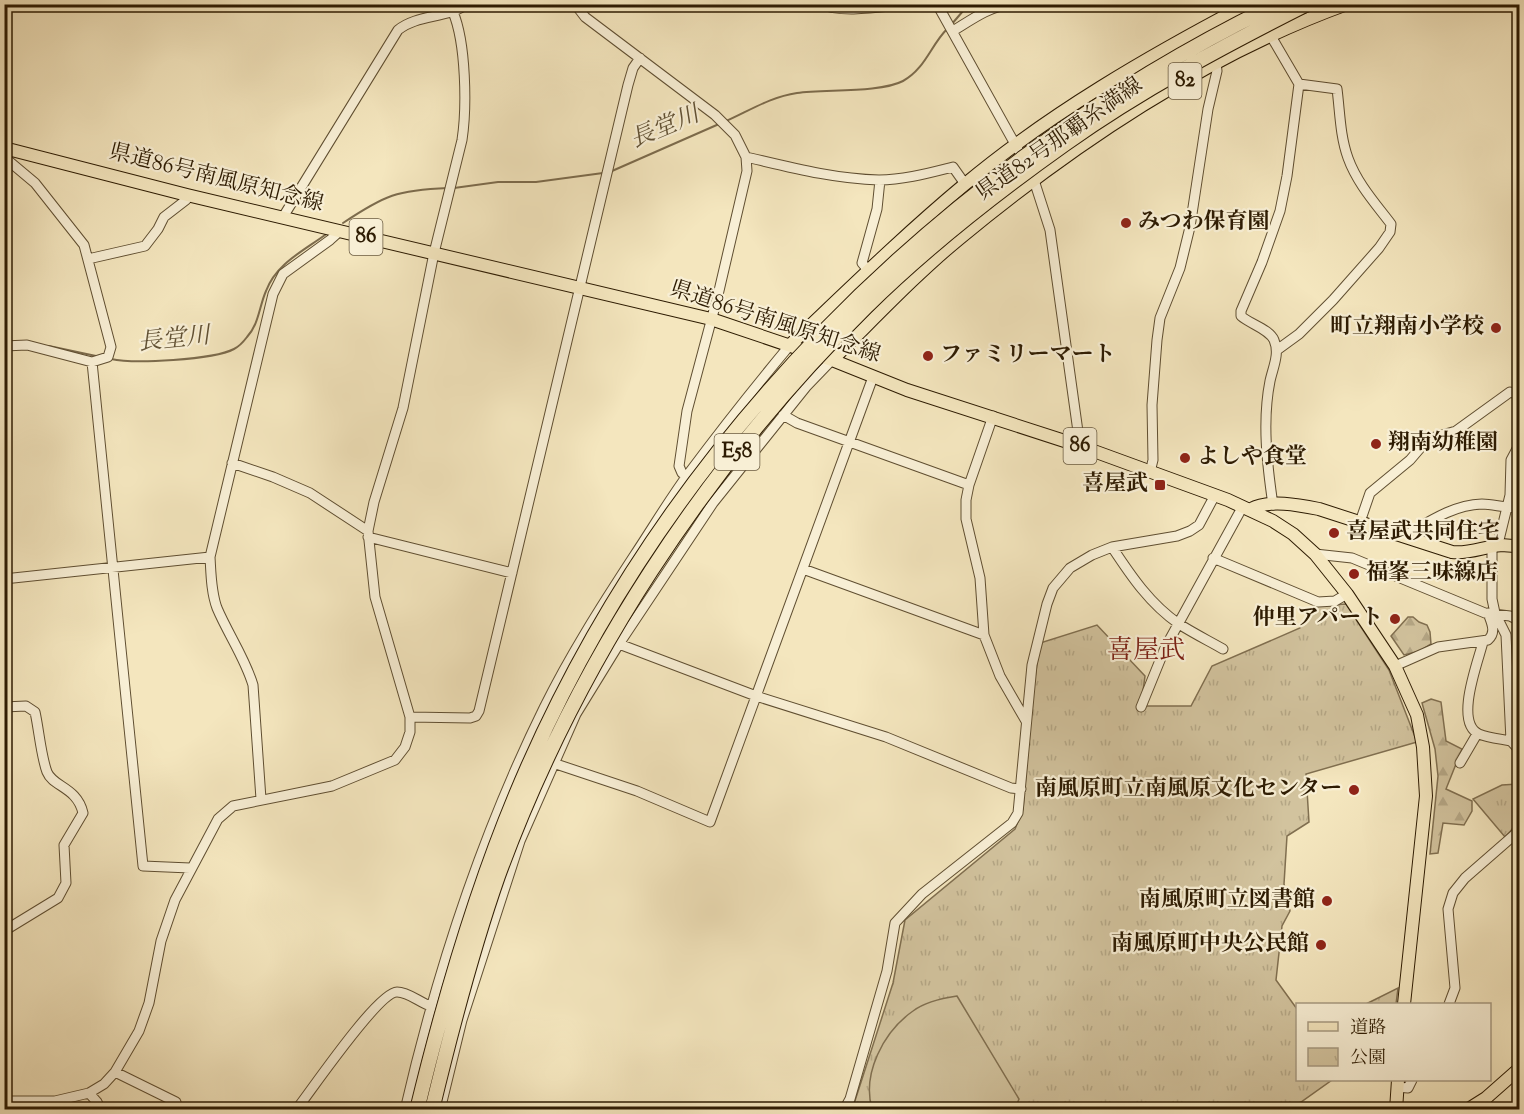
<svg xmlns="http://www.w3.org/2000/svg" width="1524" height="1114" viewBox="0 0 1524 1114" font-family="'Sorts Mill Goudy','Noto Serif JP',serif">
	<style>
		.forest { fill: url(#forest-firs); stroke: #806f50; stroke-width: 1.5 }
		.park { fill: url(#park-tufts); stroke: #806f50; stroke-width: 1.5 }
		.garden { fill: #d2c39e; stroke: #806f50; stroke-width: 1.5 }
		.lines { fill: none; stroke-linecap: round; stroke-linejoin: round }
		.stream { stroke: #7c6b4c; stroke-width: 2 }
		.minor-casing { stroke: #5f4e31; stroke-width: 11 }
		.major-casing { stroke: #2d1b02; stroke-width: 14 }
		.minor { stroke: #f8efd5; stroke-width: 9 }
		.major { stroke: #f4e6be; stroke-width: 12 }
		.highway-bridge-casing { stroke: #2d1b02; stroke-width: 16; stroke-linecap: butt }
		.highway-bridge { stroke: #f4e6be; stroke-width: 14 }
		.poi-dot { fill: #8f2418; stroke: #f8efd5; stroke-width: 2 }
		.labels { text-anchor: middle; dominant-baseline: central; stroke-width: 4.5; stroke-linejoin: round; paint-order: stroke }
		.shield { fill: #f8efd5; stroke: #6a5b41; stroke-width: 1.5 }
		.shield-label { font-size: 21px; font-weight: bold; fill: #2d1b02 }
		.street-label { font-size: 22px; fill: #2d1b02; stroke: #f8efd5 }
		.poi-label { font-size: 22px; font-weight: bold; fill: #2d1b02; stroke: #f8efd5; text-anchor: start }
		.water-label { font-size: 24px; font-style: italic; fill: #615134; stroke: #f8efd5 }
		.quarter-label { font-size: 26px; fill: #7a1f14; stroke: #f8efd5 }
	</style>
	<defs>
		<pattern id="forest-firs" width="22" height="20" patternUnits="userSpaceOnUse" patternTransform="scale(1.5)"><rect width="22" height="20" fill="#d2c39e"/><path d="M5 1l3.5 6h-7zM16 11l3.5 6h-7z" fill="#b5a786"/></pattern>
		<pattern id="park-tufts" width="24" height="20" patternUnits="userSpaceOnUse" patternTransform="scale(1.5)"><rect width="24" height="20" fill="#d2c39e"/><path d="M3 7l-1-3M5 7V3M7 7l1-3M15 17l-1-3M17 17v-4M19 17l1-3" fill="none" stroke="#b5a786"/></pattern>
	</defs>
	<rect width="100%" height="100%" fill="#f4e6be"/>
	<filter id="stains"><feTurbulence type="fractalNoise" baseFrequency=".00333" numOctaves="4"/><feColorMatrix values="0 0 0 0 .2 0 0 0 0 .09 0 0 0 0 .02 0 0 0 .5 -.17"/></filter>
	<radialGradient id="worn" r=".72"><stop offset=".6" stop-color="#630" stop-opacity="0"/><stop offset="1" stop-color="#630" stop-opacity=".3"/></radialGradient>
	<path class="forest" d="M1408,617H1413L1419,622L1427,625L1430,632L1431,644L1420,651L1404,655L1391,636Z
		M1431,699L1441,702L1446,741L1462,749L1446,789L1472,801V811L1464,825L1443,823L1438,853L1430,854L1438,776L1435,749L1422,703Z"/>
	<path class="park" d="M1346,604L1389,670L1417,742L1306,774L1309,822L1287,836L1284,884L1290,911L1282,926L1276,980L1297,1009L1298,1080H1332L1301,1102L1287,1109L852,1110L893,983L905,920L1015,829L1023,809L1033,692L1040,643L1097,625L1145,676L1141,706H1191L1212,666L1300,628L1315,606Z
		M1518,784C1520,808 1524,819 1505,837L1473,799L1502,785Z
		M1398,988L1396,1004H1366Z"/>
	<path class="garden" d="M957,996L1019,1099L1015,1109H872C862,1074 883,1032 913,1011C925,1002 943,998 957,996Z"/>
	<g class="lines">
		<path class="stream" d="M951,25L969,4
			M724,122C749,111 770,97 797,93C825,89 880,93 903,81C925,69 931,45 947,29
			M612,171L719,124
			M454,188L498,182H536L603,173
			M343,223C385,195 397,190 448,188
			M49,346L96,356
			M111,359C134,364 213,360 234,349C238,347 244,341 247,337C259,324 259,307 266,291C276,264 303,251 325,235"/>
		<defs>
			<path id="minor" d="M575,4L585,17L715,115L735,135L746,157L747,171L718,295L687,411L679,466L682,473L688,475
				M819,4C844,14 884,6 910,4
				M937,4L1025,162
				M953,31C971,20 988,7 1010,4
				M1268,31L1299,84L1287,176L1280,211L1262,262L1241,311V316C1250,324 1269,329 1274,340C1280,354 1273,367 1270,381C1262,421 1267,464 1273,505
				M4,157L35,183L84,245L111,347L108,357L92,362L27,345L4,346
				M746,157C789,167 834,179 879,180C904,180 929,173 953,167L965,184
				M1032,174L1050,230L1080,446
				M283,217L398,30C418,14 446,19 467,4
				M88,259L145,246L158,229L164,217L186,200L187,195
				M868,270L862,263L877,209L880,180
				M1277,350L1299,334L1333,300L1379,248L1390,232L1391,224C1375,203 1357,183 1348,158C1340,136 1340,112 1337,89L1299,84
				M92,362L143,866L190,868
				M783,415L797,423L969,485
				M993,416L969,485L966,500V519L980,578L984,635L1000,676L1026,721
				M232,463L273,477L310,493L368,531
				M1150,472L1153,460L1152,405L1157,340L1160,318L1180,268L1190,227L1208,109L1217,71L1216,63
				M1360,522L1370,493L1410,460L1428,439L1456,431L1510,392L1520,395
				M368,537L512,573
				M1410,538L1411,532C1433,519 1455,505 1482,504C1495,504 1506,509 1520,507
				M1498,544L1510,495L1511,460L1520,443
				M1492,545V599L1495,613L1506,635L1511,741L1520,751
				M1112,547C1131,576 1150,604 1179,624C1193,633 1209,641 1223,649
				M1315,554L1352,558L1485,613L1510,616L1520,621
				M1213,558L1318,602L1335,601L1347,594
				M803,569L984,635
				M4,579L210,557
				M1483,642C1478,662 1454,723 1479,734C1488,738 1501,739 1511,741
				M619,644L756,696L886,737L1011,788L1021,789
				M1395,666L1438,647L1488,640C1497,632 1491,622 1488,613
				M4,707L26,706L35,712C39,730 41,756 47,772C53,787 77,787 83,813L64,845L66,883L58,898L4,931
				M1141,707L1165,648L1243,506
				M410,717L470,718L476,716L479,711L628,85L633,68L640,58
				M1460,763L1477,734
				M556,764L637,791L710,822L873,377
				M261,799L253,685C245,658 228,634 217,608C211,592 211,573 210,557L273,294L283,274L330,240L340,231
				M1449,1004L1455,988L1448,909L1453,893L1465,878L1520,830
				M115,1072L176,1102L178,1110
				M1397,1087L1408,1088L1412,1080
				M89,1093L97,1102L101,1110
				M4,1101H55L89,1093L104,1084L115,1072L139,1031L149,1003L161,941L175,900L218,819L233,806L332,786L395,760L405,747L410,732V717L375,597L368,531L374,502L403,408L434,253L462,140C467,107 466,43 453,12
				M296,1110C311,1091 378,992 397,992C409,992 420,1003 431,1006
				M405,1110C437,971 481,836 544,708C570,655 602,605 634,556C652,529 669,500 689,473C721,430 755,387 790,345
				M440,1110L462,1020L520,841L576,714L619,644L713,503L806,387L832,360
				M844,1110L850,1099L887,971L895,923L922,894L1012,823L1018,813L1032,665L1047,604L1053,588L1070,568L1092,555L1112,547L1177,536L1190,531L1199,525L1215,495"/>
			<path id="major" d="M4,148L187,195L711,319L832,360L907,390L1080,446L1228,500L1273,521L1293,534L1315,554L1347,594L1395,666L1417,715L1423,747L1426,796L1404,1004
				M790,345C847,291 904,235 964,185C1050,113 1149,56 1248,4
				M832,360C874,319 915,275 960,238C1075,143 1206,55 1347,4
				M1251,509C1269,499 1299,505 1319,509L1452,552C1476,555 1496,539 1520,548
				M1396,1110L1398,1080
				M1467,1110L1486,1098L1520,1068"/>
		</defs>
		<use href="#minor" class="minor-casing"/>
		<use href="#major" class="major-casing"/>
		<use href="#minor" class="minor"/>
		<use href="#major" class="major"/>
		<defs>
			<path id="highway-bridge" d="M417,1110C443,1003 473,898 515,797C659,449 940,168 1277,4
				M432,1110C451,1031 471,953 498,876C576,663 705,466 866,307C927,247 996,193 1065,144C1141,90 1224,46 1307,4"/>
		</defs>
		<use href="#highway-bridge" class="highway-bridge-casing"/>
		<use href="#highway-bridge" class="highway-bridge"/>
	</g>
	<g class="poi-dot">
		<circle cx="1126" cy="223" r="6"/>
		<circle cx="1496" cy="328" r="6"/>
		<circle cx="928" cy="356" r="6"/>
		<circle cx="1376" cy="444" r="6"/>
		<circle cx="1185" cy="458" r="6"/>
		<rect x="1154" y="479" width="12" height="12" rx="3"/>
		<circle cx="1334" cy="533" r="6"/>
		<circle cx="1354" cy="574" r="6"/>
		<circle cx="1395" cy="619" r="6"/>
		<circle cx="1354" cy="790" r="6"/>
		<circle cx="1327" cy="901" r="6"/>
		<circle cx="1321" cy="945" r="6"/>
	</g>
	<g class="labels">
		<g class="shield">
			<rect x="1168.5" y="63" width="33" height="36" rx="4.5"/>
			<rect x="349.5" y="219" width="33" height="36" rx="4.5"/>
			<rect x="1063.5" y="428" width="33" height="36" rx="4.5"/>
			<rect x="714.5" y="434" width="45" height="36" rx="4.5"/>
		</g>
		<g class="shield-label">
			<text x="1185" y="81">82</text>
			<text x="366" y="237">86</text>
			<text x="1080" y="446">86</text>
			<text x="737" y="452">E58</text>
		</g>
		<g class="street-label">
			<text transform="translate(1060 140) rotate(-35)">県道82号那覇糸満線</text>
			<text transform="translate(216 179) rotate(14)">県道86号南風原知念線</text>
			<text transform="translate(775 323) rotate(18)">県道86号南風原知念線</text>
		</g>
		<g class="poi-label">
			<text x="1138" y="223">みつわ保育園</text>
			<text x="1484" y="328" text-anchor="end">町立翔南小学校</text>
			<text x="940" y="356">ファミリーマート</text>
			<text x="1388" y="444">翔南幼稚園</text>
			<text x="1197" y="458">よしや食堂</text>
			<text x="1148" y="485" text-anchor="end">喜屋武</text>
			<text x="1346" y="533">喜屋武共同住宅</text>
			<text x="1366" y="574">福峯三味線店</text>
			<text x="1383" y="619" text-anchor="end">仲里アパート</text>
			<text x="1342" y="790" text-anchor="end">南風原町立南風原文化センター</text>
			<text x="1315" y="901" text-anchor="end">南風原町立図書館</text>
			<text x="1309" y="945" text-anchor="end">南風原町中央公民館</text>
		</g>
		<g class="water-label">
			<text transform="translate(665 128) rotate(-23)">長堂川</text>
			<text transform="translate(174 340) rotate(-6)">長堂川</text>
		</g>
		<g class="quarter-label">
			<text x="1146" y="651">喜屋武</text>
		</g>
	</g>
	<rect width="1524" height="1114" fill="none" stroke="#f4e6be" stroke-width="24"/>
	<rect x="6" y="6" width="1512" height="1102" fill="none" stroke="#2d1b02" stroke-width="3"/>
	<rect x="12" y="12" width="1500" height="1090" fill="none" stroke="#2d1b02" stroke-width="1.5"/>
	<rect x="1296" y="1003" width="195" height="78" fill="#f8efd5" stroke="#a79a81" stroke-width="1.5"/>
	<rect x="1308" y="1022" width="30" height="9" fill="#f4e6be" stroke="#a79a81" stroke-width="1.5"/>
	<text x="1350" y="1033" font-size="18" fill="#2d1b02">道路</text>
	<rect x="1308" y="1048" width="30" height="18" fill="url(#park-tufts)" stroke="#a79a81" stroke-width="1.5"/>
	<text x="1350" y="1063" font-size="18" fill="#2d1b02">公園</text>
	<rect width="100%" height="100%" filter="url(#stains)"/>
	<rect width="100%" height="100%" fill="url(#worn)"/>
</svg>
